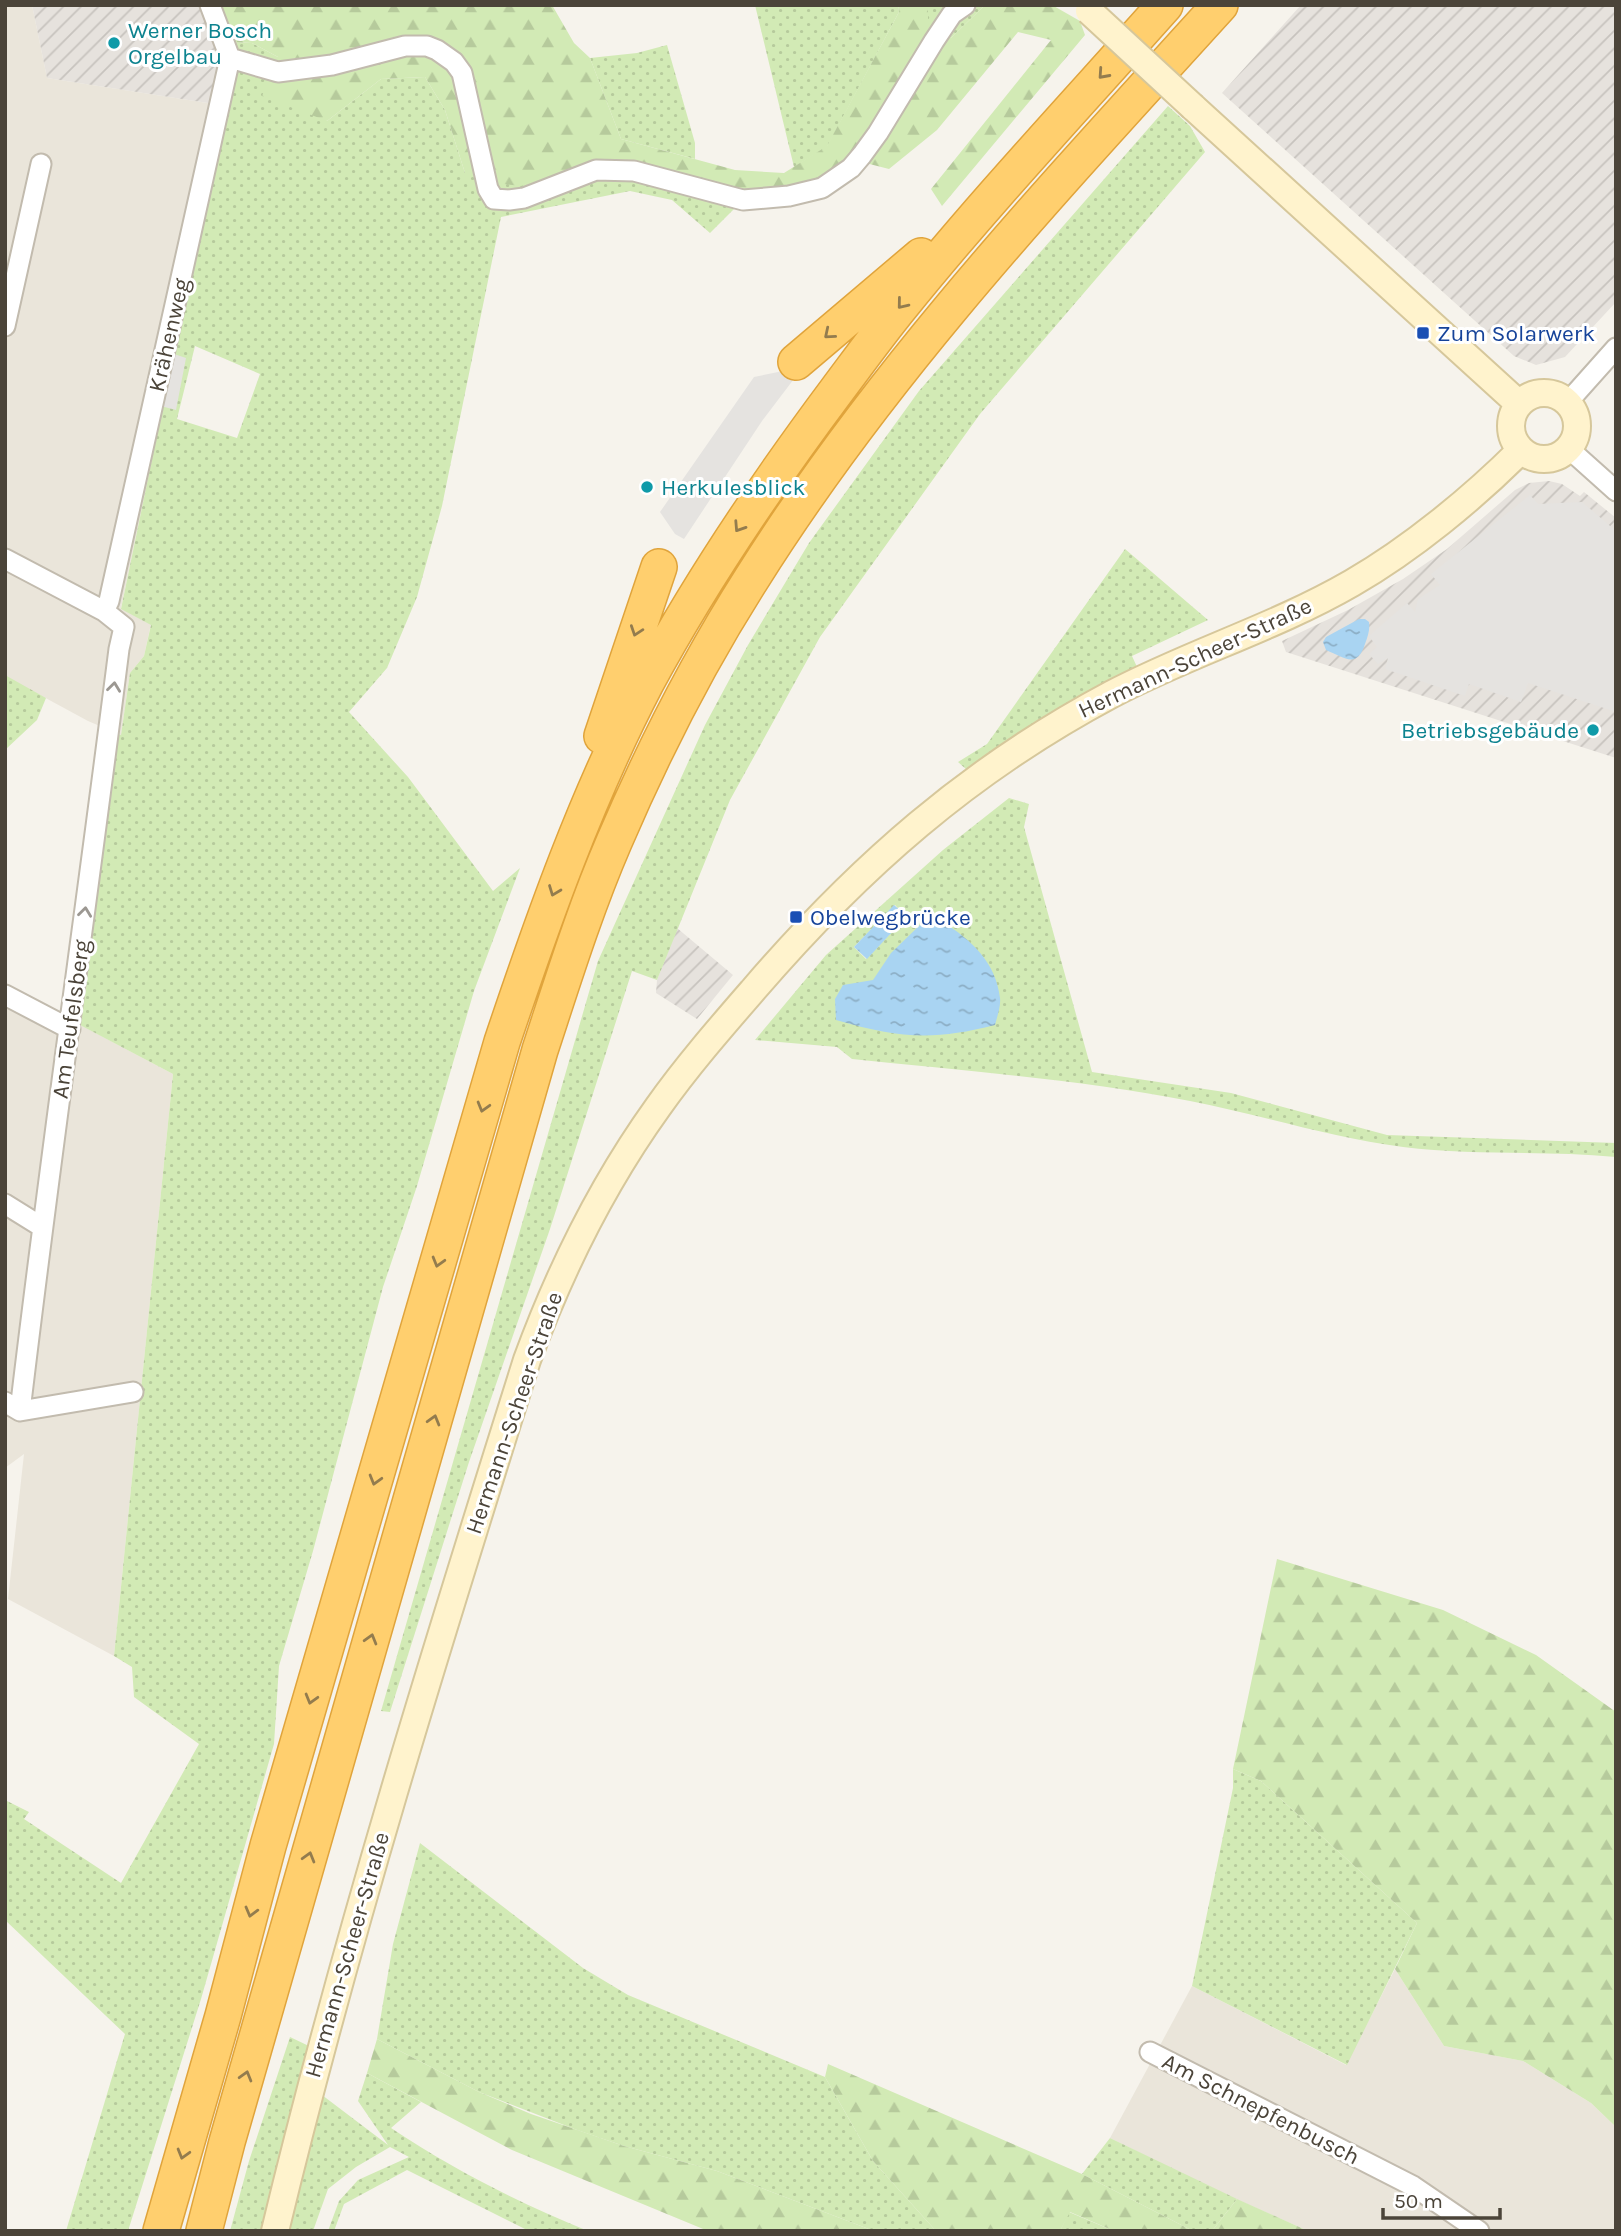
<svg xmlns="http://www.w3.org/2000/svg" width="1621" height="2236" viewBox="0 0 1621 2236" font-family="Karla,sans-serif">
	<style>
		.residential { fill: #eae5da }
		.industrial { fill: url(#industrial-furrows) }
		.green { fill: url(#green-dots); fill-rule: evenodd }
		.forest { fill: url(#forest-firs) }
		.parking { fill: #e5e3e0 }
		.water { fill: url(#water-ripples) }
		.lines { fill: none; stroke-linecap: round; stroke-linejoin: round }
		.street-casing { stroke: #c2bbae; stroke-width: 23 }
		.secondary-casing { stroke: #d6c79b; stroke-width: 30 }
		.highway-casing { stroke: #e0a43c; stroke-width: 38 }
		.street { stroke: #fff; stroke-width: 19 }
		.secondary { stroke: #fff3cd; stroke-width: 26 }
		.highway { stroke: #ffcf6e; stroke-width: 35 }
		.secondary-bridge-casing { stroke: #d6c79b; stroke-width: 30; stroke-linecap: butt }
		.secondary-bridge { stroke: #fff3cd; stroke-width: 26 }
		.oneway { stroke: #937c4e }
		.oneway2 { stroke: #9c9892 }
		.culture-dot { fill: #0f9aa8; stroke: #fff; stroke-width: 2.5 }
		.transit-dot { fill: #1a4fb4; stroke: #fff; stroke-width: 2.5 }
		.labels { text-anchor: middle; dominant-baseline: central; stroke-width: 6; stroke-linejoin: round; paint-order: stroke }
		.culture-label { font-size: 23px; fill: #0d838f; stroke: #fff; text-anchor: start }
		.transit-label { font-size: 23px; fill: #164399; stroke: #fff; text-anchor: start }
		.street-label { font-size: 23px; fill: #4b4439; stroke: #fff }
	</style>
	<defs>
		<pattern id="industrial-furrows" width="10" height="10" patternUnits="userSpaceOnUse" patternTransform="scale(1.75)"><rect width="10" height="10" fill="#e6e2dd"/><path d="M-1 1l2-2M0 10L10 0M9 11l2-2" fill="none" stroke="#c7c3be"/></pattern>
		<pattern id="green-dots" width="8" height="8" patternUnits="userSpaceOnUse" patternTransform="scale(1.75)"><rect width="8" height="8" fill="#d2eab5"/><path d="M2 2h.1M6 6h.1" fill="none" stroke="#b6ca9c" stroke-width="1.8" stroke-linecap="round"/></pattern>
		<pattern id="forest-firs" width="22" height="20" patternUnits="userSpaceOnUse" patternTransform="scale(1.75)"><rect width="22" height="20" fill="#d2eab5"/><path d="M5 1l3.5 6h-7zM16 11l3.5 6h-7z" fill="#b6ca9c"/></pattern>
		<pattern id="water-ripples" width="26" height="14" patternUnits="userSpaceOnUse" patternTransform="scale(1.75)"><rect width="26" height="14" fill="#a9d4f2"/><path d="M2 4q2-2 4 0t4 0M15 11q2-2 4 0t4 0" fill="none" stroke="#8caec5"/></pattern>
	</defs>
	<rect width="100%" height="100%" fill="#f6f3ec"/>
	<path class="residential" d="M5,5H32L47,78L227,106L121,608L151,624L144,656L130,673L121,735L88,721L5,676Z
		M5,985L173,1074L114,1656L8,1599L24,1454L5,1468Z
		M1395,1969L1444,2046L1523,2061L1591,2103L1616,2127V2231H1308L1209,2187L1110,2138L1192,1986L1346,2065Z"/>
	<path class="industrial" d="M32,5H218L227,106L47,78Z
		M1301,5H1616V302L1565,357L1536,365L1514,356L1222,93Z
		M1549,481L1562,484L1580,496L1584,492L1616,518V758L1286,652L1282,641L1348,610L1403,579L1447,549L1515,490L1529,483Z
		M677,928L733,975L697,1019L656,993L657,980Z"/>
	<path class="green" d="M755,5H898L899,12L827,147L794,167Z
		M928,5H985L951,38L928,31Z
		M232,42L252,43L278,57L327,121L381,79L425,77L445,110L465,173L591,165L751,192L710,233L672,200L630,191L501,217L442,506L417,597L387,668L349,712L408,777L493,891L520,868L474,991L417,1186L383,1287L313,1551L279,1666L274,1744L201,1999L128,2231H66L125,2034L5,1920V1800L29,1812L24,1819L121,1883L199,1744L134,1697L132,1667L114,1656L173,1074L61,1015L102,728L121,735L130,673L144,656L151,625L121,609L203,213ZM195,346L260,374L237,438L177,419Z
		M667,45L695,143V159L621,139L590,58L637,53Z
		M1168,106L1190,126L1205,152L980,414L820,637L730,800L657,980L632,971L550,1229L469,1462L390,1712L381,1711L598,961L705,725L748,645L809,543L919,391Z
		M1125,549L1208,620L1132,656L1137,667L967,770L958,762L987,744Z
		M5,675L46,698L37,720L5,750Z
		M1009,798L1029,804L1024,827L1092,1072L1231,1093L1387,1135L1616,1143V1157C1545,1150 1474,1156 1403,1147C1331,1138 1262,1115 1190,1101C1079,1079 964,1071 852,1059L837,1047L755,1040L826,955L943,850ZM895,905L906,917L866,959L854,947Z
		M1233,1769L1261,1781L1417,1923L1347,2065L1192,1986L1233,1788Z
		M420,1843L583,1968L628,1995L825,2077L873,2161L936,2231H874L717,2171L624,2146L577,2130L479,2092L377,2039L393,1944Z
		M290,2037L311,2047L264,2231H230L249,2161Z
		M367,2073L421,2102L391,2128C454,2170 519,2203 588,2231H529L407,2170L344,2204L334,2231H328L339,2201L358,2180L409,2157L390,2147L356,2167L328,2189L313,2231H285L322,2095L388,2145L358,2101Z
		M1110,2138L1237,2199L1212,2231H1193L1082,2174Z
		M1069,2212L1114,2231H1060Z"/>
	<path class="forest" d="M218,5H552L574,43L590,58L621,139L735,170L784,173L827,146L899,12L898,5H928V31L951,38L985,5H1052L1080,21L1085,35L942,206L931,189L1051,40L1018,32L937,130L889,169L850,159L821,178L788,188L751,192L591,165L521,186L496,183L465,173L445,110L425,77L381,79L327,121L262,96L278,57L252,43L232,42Z
		M1277,1559L1443,1610L1536,1655L1616,1712V2127L1591,2103L1523,2061L1444,2046L1395,1969L1417,1923L1261,1781L1233,1769Z
		M377,2039L479,2092L531,2114L624,2146L717,2171L874,2231H708L512,2150L367,2073Z
		M828,2064L1082,2174L1193,2231H1114L1070,2212L1060,2231H936L873,2161L825,2077Z
		M1237,2199L1308,2231H1212Z"/>
	<path class="parking" d="M165,351L186,358L176,410L153,404Z
		M803,367L762,421L684,539L675,534L660,512L754,377Z
		M1530,495L1538,504L1582,502L1616,531V712L1528,683L1521,702L1469,684L1465,696L1385,669L1388,658L1378,664L1369,654L1377,647L1369,636L1407,603L1415,612L1418,599L1440,585L1431,574Z"/>
	<path class="water" d="M1359,619H1365L1369,622C1370,630 1368,636 1365,644C1357,669 1345,658 1326,650L1323,642L1326,637Z
		M894,905L907,916L867,959L854,947Z
		M943,922C971,940 996,962 1000,998C1001,1006 997,1017 995,1025C933,1041 898,1038 836,1020L835,999L843,985L873,980L891,953L921,924Z"/>
	<g class="lines">
		<defs>
			<path id="street" d="M210,5L230,58L278,72L332,65L405,46H427L437,50L454,62L462,73L488,189L494,199L509,200L524,198L596,170L634,171L743,200L789,196L822,188L851,168L862,155L878,133L934,41L952,14L965,5
				M5,326L41,164
				M1567,403L1616,348
				M1568,448L1616,491
				M5,559L104,611L124,627L119,649C87,903 50,1157 20,1411
				M104,611L109,601L230,58
				M5,995L70,1029
				M5,1204L42,1227
				M5,1402L20,1411L133,1392
				M1150,2052L1413,2186L1479,2231"/>
			<path id="secondary" d="M1193,107L1519,404
				M1511 426a33 33 0 1 1 66 0a33 33 0 1 1-66 0Z
				M275,2231C346,1937 436,1649 527,1360C560,1270 602,1185 658,1107C687,1066 721,1027 754,989C859,867 969,770 1112,694C1190,653 1276,627 1352,583C1411,549 1473,498 1521,450"/>
			<path id="highway" d="M796,362L921,256
				M602,736L659,567
				M161,2231L223,2016L268,1846L502,1042C543,920 586,798 646,683C702,579 766,485 837,390C858,362 879,333 901,306C985,202 1076,105 1165,5
				M204,2231L227,2142L540,1050C563,980 585,909 614,842C653,751 699,661 752,578C884,368 1054,188 1220,5"/>
		</defs>
		<use href="#street" class="street-casing"/>
		<use href="#secondary" class="secondary-casing"/>
		<use href="#highway" class="highway-casing"/>
		<use href="#street" class="street"/>
		<use href="#secondary" class="secondary"/>
		<use href="#highway" class="highway"/>
		<defs>
			<path id="secondary-bridge" d="M1089,11L1193,107"/>
		</defs>
		<use href="#secondary-bridge" class="secondary-bridge-casing"/>
		<use href="#secondary-bridge" class="secondary-bridge"/>
	</g>
	<defs><path id="oneway-chevron" d="M-2-3.5L2.5 0L-2 3.5" fill="none" stroke-width="1.6" stroke-linecap="round" stroke-linejoin="round" transform="scale(1.75)"/></defs>
	<g class="oneway">
		<use href="#oneway-chevron" transform="translate(1103 74) rotate(132)"/>
		<use href="#oneway-chevron" transform="translate(902 304) rotate(129)"/>
		<use href="#oneway-chevron" transform="translate(829 334) rotate(140)"/>
		<use href="#oneway-chevron" transform="translate(739 527) rotate(123)"/>
		<use href="#oneway-chevron" transform="translate(636 631) rotate(109)"/>
		<use href="#oneway-chevron" transform="translate(554 891) rotate(111)"/>
		<use href="#oneway-chevron" transform="translate(483 1107) rotate(106)"/>
		<use href="#oneway-chevron" transform="translate(438 1262) rotate(106)"/>
		<use href="#oneway-chevron" transform="translate(434 1420) rotate(-74)"/>
		<use href="#oneway-chevron" transform="translate(375 1480) rotate(106)"/>
		<use href="#oneway-chevron" transform="translate(371 1639) rotate(-74)"/>
		<use href="#oneway-chevron" transform="translate(311 1699) rotate(106)"/>
		<use href="#oneway-chevron" transform="translate(309 1857) rotate(-74)"/>
		<use href="#oneway-chevron" transform="translate(251 1912) rotate(105)"/>
		<use href="#oneway-chevron" transform="translate(246 2076) rotate(-74)"/>
		<use href="#oneway-chevron" transform="translate(183 2154) rotate(106)"/>
	</g>
	<g class="oneway2">
		<use href="#oneway-chevron" transform="translate(114 687) rotate(-83)"/>
		<use href="#oneway-chevron" transform="translate(85 912) rotate(-83)"/>
	</g>
	<g class="culture-dot">
		<circle cx="114" cy="43" r="7"/>
		<circle cx="647" cy="487" r="7"/>
		<circle cx="1593" cy="730" r="7"/>
	</g>
	<g class="transit-dot">
		<rect x="1416" y="326" width="14" height="14" rx="3.5"/>
		<rect x="789" y="910" width="14" height="14" rx="3.5"/>
	</g>
	<g class="labels">
		<g class="culture-label">
			<text x="128" y="30">Werner Bosch<tspan x="128" dy="26">Orgelbau</tspan></text>
			<text x="661" y="487">Herkulesblick</text>
			<text x="1579" y="730" text-anchor="end">Betriebsgebäude</text>
		</g>
		<g class="transit-label">
			<text x="1437" y="333">Zum Solarwerk</text>
			<text x="810" y="917">Obelwegbrücke</text>
		</g>
		<g class="street-label">
			<text transform="translate(169 335) rotate(-77)">Krähenweg</text>
			<text transform="translate(1195 658) rotate(-25)">Hermann-Scheer-Straße</text>
			<text transform="translate(71 1019) rotate(-82)">Am Teufelsberg</text>
			<text transform="translate(514 1413) rotate(-71)">Hermann-Scheer-Straße</text>
			<text transform="translate(347 1955) rotate(-74)">Hermann-Scheer-Straße</text>
			<text transform="translate(1261 2109) rotate(27)">Am Schnepfenbusch</text>
		</g>
	</g>
	<rect width="1621" height="2236" fill="none" stroke="#4b4439" stroke-width="14"/>
	<path d="M1383 2208v10h117v-10" fill="none" stroke="#4b4439" stroke-width="3.5"/>
	<text x="1394" y="2208" font-size="21" fill="#4b4439" stroke="#ffffff" stroke-width="5" paint-order="stroke">50 m</text>
</svg>
